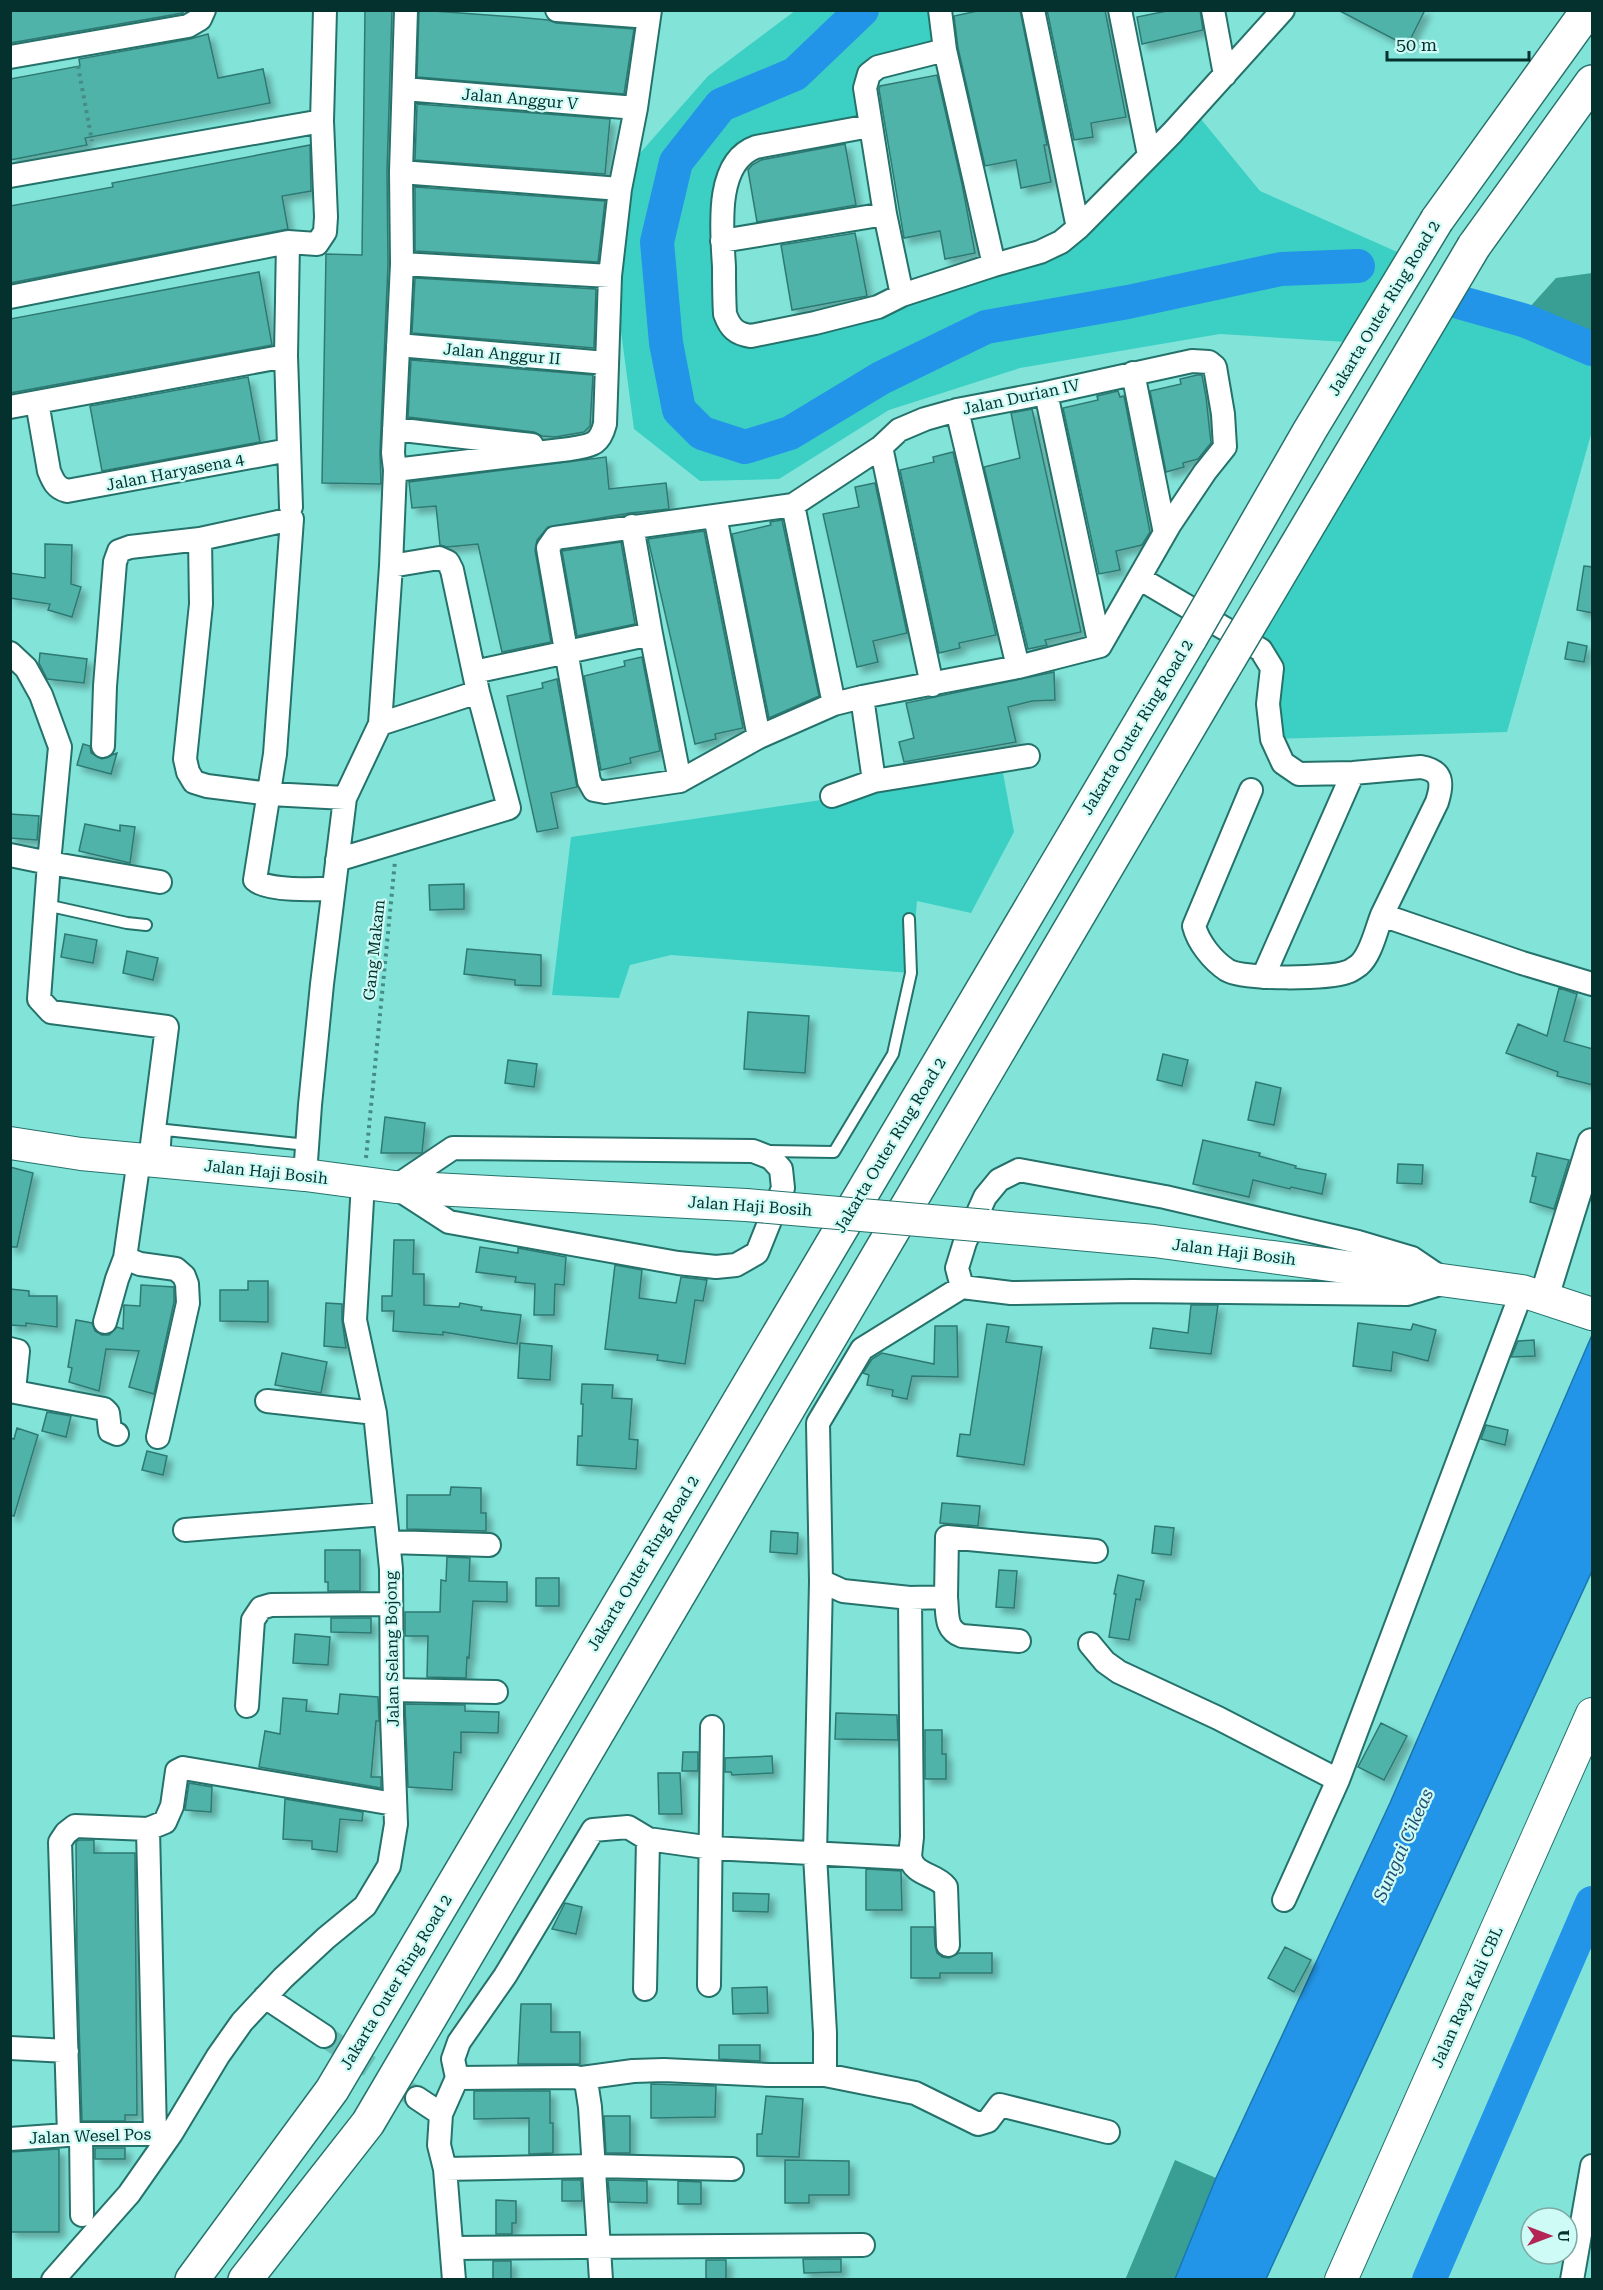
<svg xmlns="http://www.w3.org/2000/svg" width="1603" height="2290" viewBox="0 0 1603 2290" font-family="'Roboto Serif',serif">
	<style>
		.green { fill: #3cd0c4 }
		.forest { fill: #399f95 }
		.water { fill: #2395e8; stroke: #1a77b0; stroke-width: 1.5 }
		.lines { fill: none; stroke-linecap: round; stroke-linejoin: round }
		.river { stroke: #2395e8; stroke-width: 34 }
		.building { fill: #50b3a9; stroke: #2e7a73; stroke-width: 1.5; filter: url(#shadow) }
		.minor-tunnel { stroke: #69c0b7; stroke-width: 22; stroke-dasharray: 22 11; stroke-linecap: butt }
		.service-casing { stroke: #25726b; stroke-width: 14 }
		.minor-casing { stroke: #25726b; stroke-width: 26 }
		.tertiary-casing { stroke: #25726b; stroke-width: 32 }
		.secondary-casing { stroke: #25726b; stroke-width: 34 }
		.motorway-casing { stroke: #25726b; stroke-width: 36 }
		.path { stroke: #448c84; stroke-width: 4; stroke-dasharray: 3 4.5; stroke-linecap: butt }
		.service { stroke: #fff; stroke-width: 10 }
		.minor { stroke: #fff; stroke-width: 22 }
		.tertiary { stroke: #fff; stroke-width: 28 }
		.secondary { stroke: #fff; stroke-width: 32 }
		.motorway { stroke: #fff; stroke-width: 33 }
		.secondary-bridge-casing { stroke: #25726b; stroke-width: 34; stroke-linecap: butt }
		.motorway-bridge-casing { stroke: #25726b; stroke-width: 36; stroke-linecap: butt }
		.secondary-bridge { stroke: #fff; stroke-width: 32 }
		.motorway-bridge { stroke: #fff; stroke-width: 33 }
		.labels { text-anchor: middle; dominant-baseline: central; stroke-width: 4.5; stroke-linejoin: round; paint-order: stroke }
		.street-label { font-size: 16px; fill: #04312d; stroke: #cefbf5 }
		.water-label { font-size: 18px; font-style: italic; fill: #254e71; stroke: #cefbf5 }
	</style>
	<defs>
		<filter id="shadow"><feDropShadow dx="5.5" dy="5.5" stdDeviation="3" flood-color="#0004"/></filter>
	</defs>
	<rect width="100%" height="100%" fill="#82e4d9"/>
	<path class="green" d="M796,10L941,11L945,50L878,67L870,126L747,150L722,241L740,334L1040,252L1196,113L1260,191L1413,259L1362,343L1220,334L1020,368L889,410L779,479L700,481L634,429L614,279L633,161L708,76Z
		M1444,298L1519,319L1592,349V431L1507,732L1272,739V668L1242,636Z
		M1003,773L1014,832L971,913L917,901L911,973L671,955L630,965L619,998L552,995L571,837Z"/>
	<path class="forest" d="M1592,273V349L1519,319L1556,278Z
		M1175,2160L1216,2178L1175,2279L1125,2280Z"/>
	<path class="water" d="M1592,1335V1571L1266,2279H1175L1216,2178L1390,1803Z"/>
	<g class="lines">
		<path class="river" d="M862,10L795,74L721,105L676,162L657,242L666,343L679,410L702,433L745,447L790,433L881,378L986,327L1128,302L1281,269L1358,266
			M1444,298L1526,321L1592,349
			M1429,2280L1592,1903"/>
	</g>
	<path class="building" d="M10,10H183V13L10,43Z
		M365,10H392L387,172L388,264L380,452L381,484L322,483L326,254L362,255Z
		M419,10L516,17L548,20L556,23L634,29L624,94L417,77Z
		M982,10H1020L1047,145H1044L1051,182L1021,188L1016,160L985,166L958,48L954,16Z
		M1047,10H1105L1126,117L1091,123L1093,137L1074,140Z
		M1172,10H1200L1203,30L1142,44L1137,17Z
		M1338,10H1425L1407,46Z
		M208,34L218,78L263,69L270,103L85,138L87,145L10,160V79L80,66L79,59L190,39Z
		M937,75L962,184L975,253L945,259L940,231L904,238L879,89L880,86Z
		M417,104L610,119L605,174L415,160Z
		M845,144L856,205L757,222L748,170L752,165L761,160Z
		M310,145L311,191L282,196L288,229L10,283V206L113,187L112,183Z
		M415,187L605,201L598,262L415,251Z
		M855,233L867,296L792,310L781,245Z
		M259,272L272,345L10,393V319Z
		M415,278L596,289L594,348L412,333Z
		M411,360L593,375L590,426L584,432L555,437L542,436L534,432L408,417Z
		M1197,375H1202L1206,397L1211,443L1198,459L1183,463L1184,467L1166,472L1150,391L1181,384L1180,379Z
		M248,377L260,442L102,471L90,406Z
		M1118,391L1120,397L1124,396L1150,532L1142,545L1116,551L1120,570L1099,574L1063,408L1098,400L1097,396Z
		M1032,409L1081,632L1045,640L1047,645L1028,649L984,467L1020,458L1011,413Z
		M953,452L996,635L959,643L960,648L939,653L900,470L934,462L933,457Z
		M606,457L609,489L666,483L669,509L630,513L548,527L537,540L535,550L551,642L502,652L478,544L447,547L440,545L436,506L412,508L409,482Z
		M875,483L907,633L873,641L878,662L857,667L823,514L859,507L855,487Z
		M782,520L819,696L769,718L732,534L771,525L770,522Z
		M704,531L743,728L715,734L716,739L695,744L648,539Z
		M621,542L635,624L577,636L562,551Z
		M45,544L72,545L71,584L81,587L72,617L48,610L50,604L10,598V573L45,578Z
		M1584,566L1593,567V613L1577,610Z
		M1568,642L1587,646L1584,662L1565,659Z
		M40,653L87,659L84,683L47,679L39,663Z
		M642,657L660,751L630,758L631,763L601,770L584,676L625,666L624,661Z
		M1054,672L1055,700L1032,701L1008,707L1016,742L904,762L899,742L914,738L906,703Z
		M557,679L577,787L551,793L558,828L537,832L507,696L543,688L542,683Z
		M83,744L90,746L91,753L102,759L117,753L111,774L77,765Z
		M10,814L39,816L37,840L10,838Z
		M85,824L120,831V825L135,827L130,863L79,851Z
		M464,884V909L430,910L429,885Z
		M65,934L97,940L93,963L61,957Z
		M467,949L541,955V986L515,985V980L464,974Z
		M127,951L158,958L153,980L123,973Z
		M1559,988L1577,994L1564,1041L1593,1049V1085L1557,1076L1558,1072L1506,1053L1518,1024L1547,1036Z
		M748,1012L809,1016L805,1073L744,1069Z
		M1163,1054L1188,1060L1182,1086L1157,1080Z
		M508,1060L537,1064L534,1087L505,1083Z
		M1256,1082L1281,1088L1274,1125L1248,1120Z
		M385,1117L425,1123L422,1153H381Z
		M1203,1140L1260,1153L1259,1156L1296,1166L1295,1168L1326,1174L1322,1194L1291,1187L1290,1189L1253,1180L1249,1197L1193,1184Z
		M1537,1153L1569,1160L1554,1209L1530,1202L1536,1177L1532,1176Z
		M1398,1164L1423,1165L1422,1184L1397,1183Z
		M10,1167L33,1173L17,1247H10Z
		M394,1240H414L413,1274H424V1305L459,1307L460,1303L482,1307L481,1310L521,1315L517,1344L443,1332V1335L393,1331L394,1311H382V1296H392Z
		M480,1247L518,1253V1248L566,1257L564,1285L555,1284L554,1315H534L535,1284L515,1282L516,1277L476,1272Z
		M615,1265L642,1270L639,1298L676,1303L681,1277L707,1280L703,1301L695,1300L685,1364L657,1360L658,1355L605,1349Z
		M248,1281H268V1322L220,1321V1290H248Z
		M141,1285L174,1287V1302L154,1394L129,1387L139,1351L106,1349L99,1391L69,1382L72,1368L68,1367L76,1320L92,1323L95,1331L102,1335H109L117,1327L123,1329L124,1305L140,1306Z
		M10,1289L29,1291V1296H57V1327L26,1323V1326L10,1325Z
		M326,1303L342,1304V1320L346,1348L324,1346Z
		M1191,1305H1218L1211,1354L1150,1348L1153,1328L1188,1333Z
		M1358,1323L1411,1330L1413,1324L1436,1330L1428,1361L1393,1352L1391,1371L1353,1366Z
		M987,1324L1009,1327L1006,1342L1042,1347L1024,1465L957,1456L960,1434L970,1435Z
		M935,1326H957L958,1377L912,1376L907,1399L892,1396L893,1390L867,1385L869,1375L863,1373L872,1359L882,1353L934,1364Z
		M1534,1340L1535,1356L1511,1357L1518,1341Z
		M520,1343L552,1346L550,1380L518,1378Z
		M282,1353L327,1362L321,1393L275,1385Z
		M582,1384L613,1385L612,1398L632,1399L629,1439L638,1440L636,1469L577,1465L578,1436H582L583,1404H581Z
		M47,1412L71,1416L66,1437L42,1431Z
		M1486,1425L1508,1430L1505,1445L1481,1439Z
		M17,1428L38,1435L14,1516L10,1515V1438L14,1439Z
		M147,1451L167,1456L163,1475L142,1470Z
		M451,1487L481,1488V1513H486V1531L407,1529V1495H450Z
		M942,1503L980,1506L978,1526L940,1523Z
		M1155,1526L1174,1528L1171,1555L1152,1553Z
		M771,1531L798,1533L797,1554L770,1552Z
		M325,1550H360V1591H328V1582H325Z
		M447,1557L470,1558L469,1581L507,1582V1602L473,1601L469,1658L467,1657L466,1678L427,1677L428,1636H405V1612H440L441,1580L446,1581Z
		M999,1570L1017,1571L1014,1608L996,1607Z
		M1118,1575L1144,1581L1140,1600L1136,1599L1129,1640L1109,1637L1116,1594H1114Z
		M536,1578H559V1606H536Z
		M331,1618H371V1633L331,1632Z
		M295,1634L330,1637L328,1665L293,1663Z
		M340,1694L378,1697L379,1721H376L371,1777H381V1788L259,1767L265,1731L280,1734L283,1698L307,1700L306,1711L338,1714Z
		M405,1704L465,1705V1711L499,1712L498,1733L461,1732V1753L454,1752L452,1790L408,1787Z
		M836,1713L897,1715L898,1740L835,1739Z
		M1381,1723L1407,1736L1384,1780L1358,1767Z
		M925,1730H942V1754H946V1779H925Z
		M683,1752H698V1771H682Z
		M772,1756L773,1773L732,1775L731,1772H725V1758Z
		M658,1773H680L682,1814H659Z
		M189,1783L212,1787L211,1812L185,1810Z
		M285,1799L363,1812L362,1821L340,1819L337,1852L312,1849V1841L283,1839Z
		M79,1840H94V1853H135L137,2115H125V2121H82L77,1957L76,1842Z
		M866,1869L901,1871L902,1910H866Z
		M733,1893L769,1894L768,1912L733,1911Z
		M565,1903L582,1907L576,1934L552,1929Z
		M911,1927H934L935,1946L937,1953L942,1957L949,1958L959,1953H992V1973H940V1978H911Z
		M1285,1947L1311,1960L1294,1992L1268,1978Z
		M767,1987L768,2013L733,2014L732,1988Z
		M521,2004H551V2032H580V2064H518Z
		M719,2045H760V2061L719,2059Z
		M651,2084L716,2086L715,2117L651,2118Z
		M474,2091H550V2123H553V2153L529,2154V2118L474,2119Z
		M766,2096L803,2099L799,2157L757,2156V2134H762Z
		M604,2116H630V2153H606Z
		M95,2148H125V2159H95Z
		M59,2149V2232H10V2152Z
		M785,2160L849,2161V2195H809V2203H785Z
		M562,2180H581L582,2201H562Z
		M608,2180L647,2181V2203L610,2202Z
		M678,2181L701,2182V2204H678Z
		M496,2200L516,2201V2223H512V2234H496Z
		M803,2259H841V2272L804,2273Z
		M706,2260H726V2280H706Z
		M493,2261H511V2280H493Z"/>
	<g class="lines">
		<path class="minor-tunnel" d="M324,2036L417,2098"/>
		<defs>
			<path id="service" d="M46,905L127,923L146,925
				M768,1151L834,1152L893,1054L911,973L909,919
				M164,1159L166,1130L307,1145"/>
			<path id="minor" d="M557,10L649,17
				M940,10L945,50L994,265
				M1033,10L1078,228
				M1120,10L1149,155
				M1213,10L1225,75
				M10,57L188,26L200,19L204,10
				M404,89L636,108
				M870,126L756,147C714,162 722,231 724,267C724,282 724,298 725,314C730,328 736,334 751,336L815,323L878,307L902,295L994,265L1040,252L1061,242L1078,228L1172,133L1283,10
				M401,172L620,189
				M10,176L322,121
				M722,241L885,214
				M288,242L286,356L291,507
				M402,264L610,276
				M902,295L885,214L865,88L869,74L878,67L945,50
				M10,297L288,242L317,244L325,232L326,217L322,121L325,10
				M398,345L606,363
				M1192,361L1209,362L1215,367L1223,414L1225,447L1205,472L1170,524L1100,646L1018,667L862,697L834,704L759,737L680,781L605,792L594,790L589,781L549,554L548,548L555,538L793,505L881,447L899,430L925,419L957,410L1046,393Z
				M1133,373L1165,533
				M1046,393L1100,646
				M37,402L49,471C53,481 56,488 67,491L289,450
				M10,407L286,356
				M957,410L1018,667
				M394,429L532,445
				M881,447L932,685
				M395,470L570,449C590,445 599,447 605,424L610,276L620,189L636,108L650,10
				M793,505L834,704
				M715,516L759,737
				M632,526L651,634L680,781
				M200,539L201,604L185,759L188,772L194,782L207,786L270,794L345,798
				M1139,578L1261,650L1272,668L1268,704L1272,739L1283,763L1299,774L1353,773L1421,767C1443,771 1443,783 1437,802L1382,915L1522,963L1592,984
				M10,653L26,668L41,695L60,747L49,863L160,882
				M474,672L651,634
				M862,697L874,781
				M380,724L478,692
				M103,746L105,686L115,562L119,551L130,547L200,539L292,519L275,754L255,880C267,891 316,890 332,888
				M1251,790L1194,926C1198,942 1212,960 1227,970C1243,980 1328,979 1347,972C1351,971 1355,968 1359,965C1371,955 1376,930 1382,915
				M832,796L874,781L1028,756
				M10,855L49,863L39,999L51,1012L167,1027L150,1160
				M337,860L509,808L478,692L452,570L448,562L439,558L391,566
				M1263,977L1353,773
				M453,1148L753,1151L771,1158L781,1169L783,1188L757,1253L736,1265L716,1267L678,1263L449,1222L395,1187Z
				M139,1159L125,1258L140,1264L176,1269L184,1276L187,1284L188,1303L158,1437
				M305,1175L310,1105L322,984L345,798L380,724L391,566L395,470L393,453L402,264L401,172L406,10
				M962,1287L957,1268L965,1242L985,1197L999,1180L1019,1170L1165,1197L1358,1242L1412,1258L1440,1277
				M105,1322L117,1279L125,1258
				M10,1349L18,1351L14,1391
				M10,1391L104,1409L108,1413L110,1431L117,1434
				M267,1401L375,1413
				M185,1530L385,1514
				M389,1542L489,1545
				M821,1581L843,1591L910,1598L946,1597C948,1614 944,1629 962,1636L1019,1641
				M946,1597L947,1537L1096,1551
				M1090,1644L1105,1662L1119,1672L1218,1718L1338,1780
				M392,1690L496,1692
				M247,1706L253,1620L261,1608L271,1605L391,1604
				M148,1829L155,2134
				M910,1856C913,1876 935,1873 946,1887L948,1945
				M1284,1900L1338,1780L1522,1291
				M709,1985L712,1727
				M645,1989L648,1839
				M265,1997L324,2036
				M10,2048L67,2051
				M825,2075V2033L815,1855L821,1581L818,1423L862,1349L962,1287L1011,1293L1133,1291L1407,1294L1443,1283
				M457,2078L576,2077L586,2081L590,2107L601,2280
				M582,2078L633,2071L664,2070L769,2075H825L915,2093L978,2124L988,2121L1000,2105L1108,2132
				M417,2098L441,2114
				M81,2134L82,2215
				M69,2135L60,1842L66,1833L75,1826L148,1829L165,1822L172,1806L177,1771L183,1768L394,1804
				M10,2139L81,2134H169
				M445,2169L594,2166L732,2169
				M453,2248L863,2245
				M53,2280L129,2194L171,2134L218,2056L242,2022L283,1978L326,1938L365,1906L389,1866L396,1824L392,1716L391,1569L375,1413L355,1320L363,1183
				M454,2280L445,2169L439,2145L441,2114L457,2078L453,2059L459,2042L505,1976L593,1830L628,1827L648,1839L712,1848L905,1858L910,1856L912,1837L910,1598
				M1572,2280L1592,2166"/>
			<path id="tertiary" d="M1544,1297L1592,1143"/>
			<path id="secondary" d="M10,1143L81,1154L305,1175L395,1187L746,1205
				M988,1226L1154,1241L1522,1291L1592,1314
				M1341,2280L1592,1714"/>
			<path id="motorway" d="M1437,220L1588,10
				M1474,246L1592,82
				M192,2280L332,2090L1191,637
				M245,2280L368,2123L1222,671"/>
		</defs>
		<use href="#service" class="service-casing"/>
		<use href="#minor" class="minor-casing"/>
		<use href="#tertiary" class="tertiary-casing"/>
		<use href="#secondary" class="secondary-casing"/>
		<use href="#motorway" class="motorway-casing"/>
		<path class="path" d="M78,66L92,141
			M366,1158L395,861"/>
		<use href="#service" class="service"/>
		<use href="#minor" class="minor"/>
		<use href="#tertiary" class="tertiary"/>
		<use href="#secondary" class="secondary"/>
		<use href="#motorway" class="motorway"/>
		<defs>
			<path id="secondary-bridge" d="M746,1205L988,1226"/>
			<path id="motorway-bridge" d="M1191,637L1310,430L1437,220
				M1222,671L1474,246"/>
		</defs>
		<use href="#secondary-bridge" class="secondary-bridge-casing"/>
		<use href="#motorway-bridge" class="motorway-bridge-casing"/>
		<use href="#secondary-bridge" class="secondary-bridge"/>
		<use href="#motorway-bridge" class="motorway-bridge"/>
	</g>
	<g class="labels">
		<g class="street-label">
			<text transform="translate(520 99) rotate(5)">Jalan Anggur V</text>
			<text transform="translate(1384 308) rotate(-59)">Jakarta Outer Ring Road 2</text>
			<text transform="translate(502 354) rotate(5)">Jalan Anggur II</text>
			<text transform="translate(1021 397) rotate(-12)">Jalan Durian IV</text>
			<text transform="translate(175 472) rotate(-11)">Jalan Haryasena 4</text>
			<text transform="translate(1137 727) rotate(-59)">Jakarta Outer Ring Road 2</text>
			<text transform="translate(374 950) rotate(-84)">Gang Makam</text>
			<text transform="translate(890 1145) rotate(-59)">Jakarta Outer Ring Road 2</text>
			<text transform="translate(266 1172) rotate(6)">Jalan Haji Bosih</text>
			<text transform="translate(750 1206) rotate(4)">Jalan Haji Bosih</text>
			<text transform="translate(1234 1252) rotate(7)">Jalan Haji Bosih</text>
			<text transform="translate(643 1563) rotate(-59)">Jakarta Outer Ring Road 2</text>
			<text transform="translate(392 1649) rotate(-91)">Jalan Selang Bojong</text>
			<text transform="translate(396 1982) rotate(-59)">Jakarta Outer Ring Road 2</text>
			<text transform="translate(1467 1997) rotate(-66)">Jalan Raya Kali CBL</text>
			<text transform="translate(90 2136) rotate(-2)">Jalan Wesel Pos</text>
		</g>
		<g class="water-label">
			<text transform="translate(1403 1845) rotate(-66)">Sungai Cikeas</text>
		</g>
	</g>
	<rect width="1603" height="2290" fill="none" stroke="#04312d" stroke-width="24"/>
	<g transform="translate(1549 2236) rotate(90)"><circle r="28" fill="#cefbf5" stroke="#7daaa5" stroke-width="1.5"/>
	<path d="M0-4.5L10 22L0 15L-10 22Z" fill="#b42556"/>
	<text y="-9" font-size="16" font-weight="bold" text-anchor="middle" fill="#04312d">U</text>
	</g>
	<path d="M1387 51v9h142v-9" fill="none" stroke="#04312d" stroke-width="3"/>
	<text x="1396" y="51" font-size="18" fill="#04312d" stroke="#cefbf5" stroke-width="4.5" paint-order="stroke">50 m</text>
</svg>
